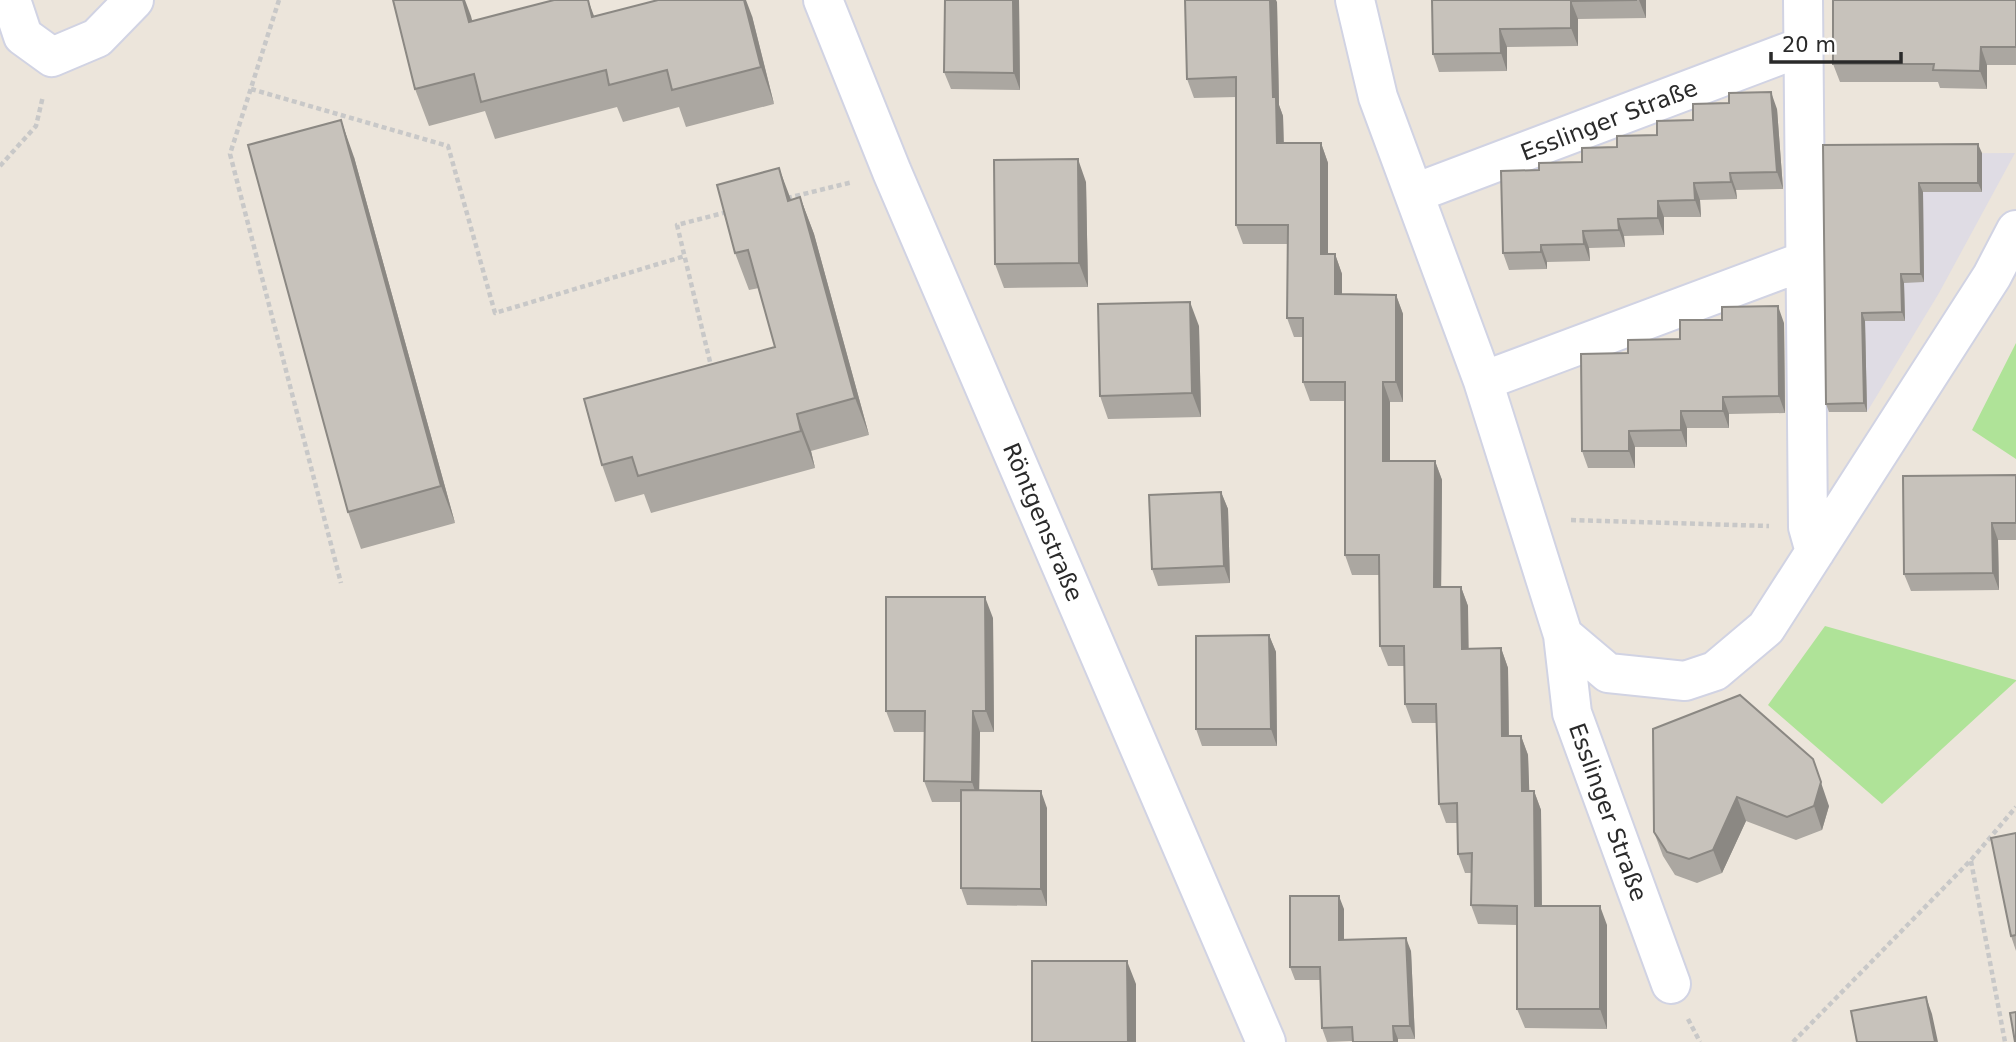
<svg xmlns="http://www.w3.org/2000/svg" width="2016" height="1042" viewBox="0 0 2016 1042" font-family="'DejaVu Sans',sans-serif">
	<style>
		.industrial { fill: #dfdce4 }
		.green { fill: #afe398 }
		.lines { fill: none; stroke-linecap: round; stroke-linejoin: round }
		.minor-casing { stroke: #d1d3e3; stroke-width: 42 }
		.path { stroke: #c8c8c8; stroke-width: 4.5; stroke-dasharray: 5 3.5; stroke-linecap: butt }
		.minor { stroke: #fff; stroke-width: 38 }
		.wall { fill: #aba7a1 }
		.shaded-wall { fill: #8b8883 }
		.building { fill: #c7c2bb; stroke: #8b8883; stroke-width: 2 }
		.labels { text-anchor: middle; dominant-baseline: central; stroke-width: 5; stroke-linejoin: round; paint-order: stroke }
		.street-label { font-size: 23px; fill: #2a2a2a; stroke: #fff }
	</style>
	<rect width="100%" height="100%" fill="#ece5db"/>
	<path class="industrial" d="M2015,153L1939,293L1867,412H1828L1826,154Z"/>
	<path class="green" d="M2016,343V459L1972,430Z
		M1825,626L2016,680V681L1882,804L1768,705Z"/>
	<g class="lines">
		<defs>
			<path id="minor" d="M11,0L23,36L52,57L97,38L134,0
				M823,0L892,172L1266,1042
				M1355,0L1378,97L1483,381L1563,635L1608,673L1685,681L1715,671L1766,628L1992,276L2016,230
				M1803,0L1808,527L1815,552
				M1415,193L1804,46
				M1483,381L1807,260
				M1563,635L1572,713L1671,984"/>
		</defs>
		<use href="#minor" class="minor-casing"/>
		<path class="path" d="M279,0L230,154L341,583
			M251,89L448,146L495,313L685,256
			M0,166L36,126L43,96
			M787,198L853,182
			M712,370L677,225L727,212
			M1571,520L1769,526
			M1971,861L2005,1042
			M1688,1019L1700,1042
			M1793,1042L1971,860L2016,807"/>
		<use href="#minor" class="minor"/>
	</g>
	<path class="wall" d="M1019,0L1020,90L951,89L944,72Z
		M1432,0H1646V18L1578,19V46L1507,47V71L1439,72L1433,54Z
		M2016,0V65H1987V89L1940,88L1938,82H1840L1833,64Z
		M1277,2L1279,105L1283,116L1284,143H1321L1328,163V254H1335L1342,274V294L1396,295L1403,314V402H1390V461H1435L1442,480L1441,587H1461L1468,606V649L1501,648L1508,668L1509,736H1521L1528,755L1529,791H1534L1541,810L1542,906L1607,925V1029L1525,1028L1517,1009V925L1478,924L1471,905V873H1465L1458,854L1457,823H1446L1439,804L1437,723H1412L1405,704L1404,666H1388L1380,646V575H1352L1345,555V401H1310L1303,382V337H1294L1287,318L1288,244H1243L1236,225V97L1194,98L1187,79Z
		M594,16H752L774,104L686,127L679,107L623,122L617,107L495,139L485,111L429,126L415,89L472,21Z
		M1729,103L1777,109L1783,189L1736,190L1737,199L1700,200L1701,217H1664V235L1624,236L1625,247L1589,248L1590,261L1547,262V269L1509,270L1503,253L1539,170L1582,162L1617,147L1657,135L1693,120Z
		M1823,145L1982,153V192H1923L1924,282L1904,283L1905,321H1865L1867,412H1829L1826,404Z
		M354,157L455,523L361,549L348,512Z
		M1086,182L1088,287L1004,288L995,264Z
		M800,197L814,234L869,435L811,451L815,468L651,513L644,494L615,502L602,465L775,347L759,288L749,290L735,253L791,200Z
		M1784,323L1785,413L1729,414V428H1687V447H1635V468H1588L1582,451L1628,353L1680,339Z
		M1199,326L1201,417L1108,419L1100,396Z
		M2016,475V540H1998L1999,590L1911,591L1904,574Z
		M1221,492L1228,509L1230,583L1158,586L1152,569Z
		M993,618L994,732H980L979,790L1047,808V906L967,905L961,888V802H932L924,781L925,732H894L886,711Z
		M1269,635L1276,652L1277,746H1202L1196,729Z
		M1653,729L1829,806L1822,830L1796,840L1746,821L1722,873L1697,883L1675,875L1663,856L1654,832Z
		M2016,833V951L2011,936Z
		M1344,909V940L1411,951L1415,1039H1398V1042H1353V1041L1327,1042L1322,1028L1320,980H1295L1290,967Z"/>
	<path class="shaded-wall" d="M463,0H465L471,16L482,59L469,22Z
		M588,0L599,29L592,17Z
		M744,0H746L752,16L774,104L761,67Z
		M1013,0H1019L1020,90L1014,73Z
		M1270,0H1276L1277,2L1279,105L1283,116L1284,163L1277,143L1273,97Z
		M1639,0H1646V18Z
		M1571,1L1578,19V46L1571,28Z
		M1500,29L1507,47V71L1501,53Z
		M1981,47L1987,65V89L1980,71Z
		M1771,92L1777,109L1783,189L1777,172Z
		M341,120L354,157L455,523L441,486Z
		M1321,143L1328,163V274L1321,254Z
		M1978,144L1982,153V192L1978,183Z
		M1078,159L1086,182L1088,287L1079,263Z
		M779,168L793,205L788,201Z
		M1730,173L1736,190L1737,199L1731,182Z
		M1694,183L1700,200L1701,217L1695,200Z
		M1919,183L1923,192L1924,282L1921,274Z
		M800,197L814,234L869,435L855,398Z
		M1658,201L1664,217V235L1658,218Z
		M1618,219L1624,236L1625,247L1619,230Z
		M1583,231L1589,248L1590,261L1584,244Z
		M1541,245L1547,262V269L1541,252Z
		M1335,254L1342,274V314L1335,294Z
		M1901,274L1904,283L1905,321L1902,312Z
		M1396,295L1403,314V402L1396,382Z
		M1190,302L1199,326L1201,417L1192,393Z
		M1778,306L1784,323L1785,413L1779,396Z
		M1862,313L1865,321L1867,412L1864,403Z
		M1383,382L1390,402V480L1383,461Z
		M1723,397L1729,414V428L1723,411Z
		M1681,411L1687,428V447L1681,430Z
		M797,414L811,451L815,468L801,431Z
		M1629,431L1635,447V468L1629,451Z
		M1435,461L1442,480L1441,606L1434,587Z
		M1221,492L1228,509L1230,583L1224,566Z
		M1992,523L1998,540L1999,590L1993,573Z
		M1461,587L1468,606L1469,668L1462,649Z
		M985,597L993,618L994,732L986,711Z
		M1269,635L1276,652L1277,746L1271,729Z
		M1501,648L1508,668L1509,756L1502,736Z
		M973,711L980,732L979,803L972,782Z
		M1521,736L1528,755L1530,810L1522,791Z
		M1813,759L1829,806L1822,830L1814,806Z
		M1041,791L1047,808V906L1041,889Z
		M1534,791L1541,810L1542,925L1535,906Z
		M1737,797L1746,821L1722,873L1713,850Z
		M1339,896L1344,909V953L1339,940Z
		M1600,906L1607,925V1029L1600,1009Z
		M1406,938L1411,951L1415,1039L1410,1026Z
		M1127,961L1136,984V1042H1128Z
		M1926,997L1932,1014L1938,1042H1935Z
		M1393,1026L1398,1039V1042H1394Z"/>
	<path class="building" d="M393,0H463L469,22L554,0H588L592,17L658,0H744L761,67L672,90L667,70L609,85L606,70L481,102L474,74L415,89Z
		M945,0H1013L1014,73L944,72Z
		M1185,0H1270L1273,97H1276L1277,143H1321V254H1335V294L1396,295V382H1383V461H1435L1434,587H1461L1462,649L1501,648L1502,736H1521L1522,791H1534L1535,906H1600V1009H1517V906L1471,905L1472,853L1458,854L1457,803L1439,804L1436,704H1405L1404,646H1380L1379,555H1345V382H1303V318H1287L1288,225H1236V77L1187,79Z
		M1432,0H1637L1571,1V28L1500,29L1501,53L1433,54Z
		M1833,0H2016V47H1981L1980,71L1933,70L1934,64H1833Z
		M1771,92L1777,172L1730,173L1731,182L1694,183L1695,200L1658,201V218L1618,219L1619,230L1583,231L1584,244L1541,245V252L1503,253L1501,171L1539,170V163L1582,162V148L1617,147V136L1657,135V121L1693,120V104L1729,103V93Z
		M341,120L441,486L348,512L248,145Z
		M1978,144V183H1919L1921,274H1901L1902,312L1862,313L1864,403L1826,404L1823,145Z
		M1078,159L1079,263L995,264L994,160Z
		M779,168L788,201L800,197L855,398L797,414L801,431L638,476L632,457L602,465L584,399L775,347L748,250L735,253L717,185Z
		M1190,302L1192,393L1100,396L1098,304Z
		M1778,306L1779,396L1723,397V411H1681V430L1629,431V451H1582L1581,354L1628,353V340L1680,339V320H1722V307Z
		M2016,475V523H1992L1993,573L1904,574L1903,476Z
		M1221,492L1224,566L1152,569L1149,495Z
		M886,597H985L986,711H973L972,782L924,781L925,711H886Z
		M1269,635L1271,729H1196V636Z
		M1740,695L1813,759L1821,782L1814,806L1787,817L1737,797L1713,850L1689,859L1667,852L1654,832L1653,729Z
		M961,790L1041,791V889L961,888Z
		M2016,833V935L2011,936L1991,838Z
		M1290,896H1339V940L1406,938L1410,1026H1393L1394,1042H1353L1352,1027L1322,1028L1320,967H1290Z
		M1032,961H1127L1128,1042H1032Z
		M1926,997L1935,1042H1857L1851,1011Z
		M2016,1012V1042H2015L2010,1013Z"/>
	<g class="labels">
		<g class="street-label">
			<text transform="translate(1609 120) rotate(-21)">Esslinger Straße</text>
			<text transform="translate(1043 522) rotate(67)">Röntgenstraße</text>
			<text transform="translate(1608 812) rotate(70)">Esslinger Straße</text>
		</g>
	</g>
	<path d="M1771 52v10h130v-10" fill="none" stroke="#2a2a2a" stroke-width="3.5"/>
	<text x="1782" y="52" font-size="21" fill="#2a2a2a" stroke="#ffffff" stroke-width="5" paint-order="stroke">20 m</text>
</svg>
